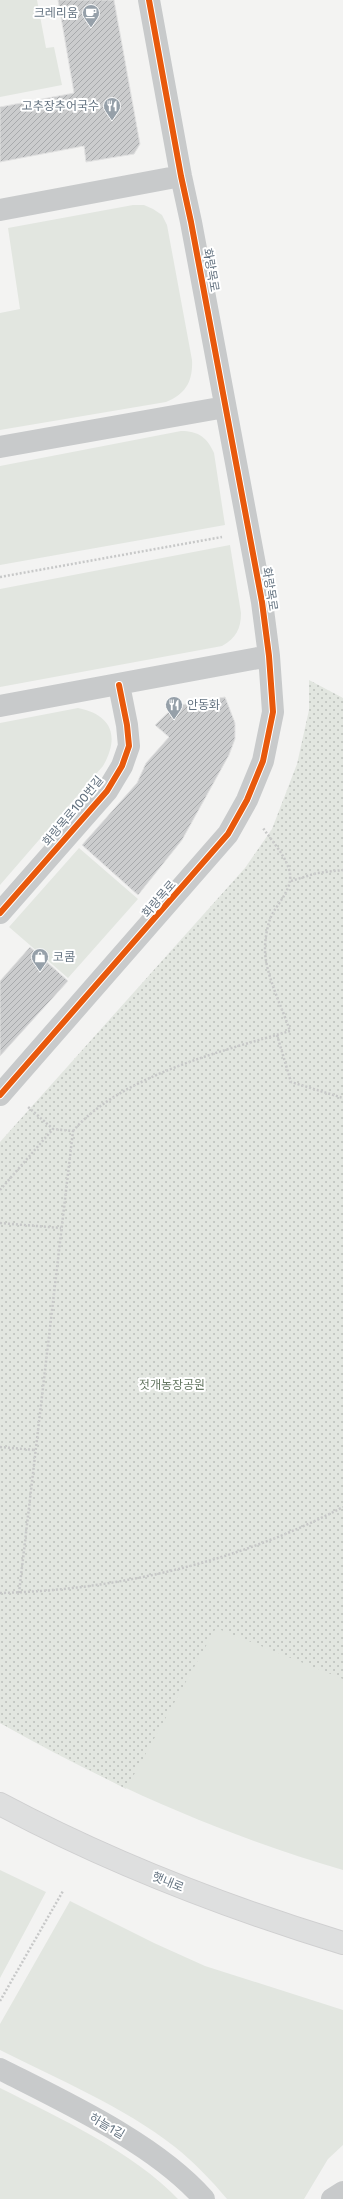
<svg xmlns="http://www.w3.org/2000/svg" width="343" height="2199" viewBox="0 0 343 2199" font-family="Rubik,'Noto Sans KR',sans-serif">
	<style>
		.grass { fill: #e2e6e0 }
		.park { fill: url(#park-dots) }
		.building { fill: url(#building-hatch); stroke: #e2e2e2 }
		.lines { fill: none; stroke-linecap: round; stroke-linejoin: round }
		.secondary-casing { stroke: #cfcfd0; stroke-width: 24 }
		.path { stroke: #c7c8c8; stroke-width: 2.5; stroke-dasharray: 2 2; stroke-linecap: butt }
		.street { stroke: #c8cacb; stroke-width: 22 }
		.secondary { stroke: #dedfdf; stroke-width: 22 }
		.cycleway-casing { stroke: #fff; stroke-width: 8 }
		.cycleway { stroke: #e8590c; stroke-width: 6 }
		.labels { text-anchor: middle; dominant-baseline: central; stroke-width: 4; stroke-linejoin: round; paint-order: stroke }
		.poi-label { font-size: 12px; fill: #647381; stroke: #fff; text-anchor: end }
		.street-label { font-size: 12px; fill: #647381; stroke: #fff }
		.park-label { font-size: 12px; fill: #667863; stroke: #fff }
	</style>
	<defs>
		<pattern id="park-dots" width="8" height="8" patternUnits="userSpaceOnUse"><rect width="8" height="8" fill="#e2e6e0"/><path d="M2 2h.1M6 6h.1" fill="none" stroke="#bbbfbb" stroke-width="1.8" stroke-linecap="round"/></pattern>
		<pattern id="building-hatch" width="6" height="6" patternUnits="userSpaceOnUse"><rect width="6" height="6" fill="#cbcccd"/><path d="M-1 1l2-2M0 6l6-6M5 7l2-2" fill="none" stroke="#a8aaac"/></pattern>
	</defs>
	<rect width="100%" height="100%" fill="#f3f3f2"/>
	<path class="grass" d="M0,0H37L46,48L54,47L62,85L0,97Z
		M133,205H144L153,209L162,215L167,225L192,360C193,381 186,394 166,402L0,430V313L20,309L8,228Z
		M181,431C198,431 207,437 214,453L225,525L0,565V466Z
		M230,545L241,613C241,629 236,638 222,646L0,687V589Z
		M78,708C112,715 120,736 103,766L0,885V723Z
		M79,848L138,899L68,978L9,927Z
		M343,1516V1870C223,1835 109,1785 0,1723Z
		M0,1870L46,1892L0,1978Z
		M70,1901L154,1943L205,1966L343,2010V2145L328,2159L304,2199H227C211,2180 195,2163 175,2147C123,2106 59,2080 0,2050V2024Z
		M0,2088C56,2116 135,2153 178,2199H0Z"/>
	<path class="park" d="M309,680L343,698V1679L216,1628L126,1789L0,1723V1142L245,868L272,829L297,764L309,710Z"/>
	<path class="building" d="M58,0H114L140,144L134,154L86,162L84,146L0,162V107L74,93Z
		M225,697L235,723V739L229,755L182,840L138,895L82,845L137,783L146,763L169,737L155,725L175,706Z
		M30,947L68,981L0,1056V981Z"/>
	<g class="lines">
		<defs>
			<path id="secondary" d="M0,1804C109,1862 225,1907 343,1943"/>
		</defs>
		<use href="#secondary" class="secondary-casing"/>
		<path class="path" d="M0,577L222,537
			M291,881L317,873L343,870
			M277,1035L291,1082L343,1098
			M73,1131C120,1076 222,1051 290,1031C282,1007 265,974 265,949C265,939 267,928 270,919C277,902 295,889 289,869C284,854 272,841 263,828
			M0,1190L53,1129L27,1106
			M0,1223L61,1228
			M0,1447L35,1450
			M0,1593C118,1590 238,1562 343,1507
			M19,1593L73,1131L53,1129
			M0,2001L63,1891"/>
		<path class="street" d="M0,210L181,176
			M0,447L225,407
			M0,706L269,656
			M0,913L107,791L122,766L129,746L127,725L119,685
			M0,1095L228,834L247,800L263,761L273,712L269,656L262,602L191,222L181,176L149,0
			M0,2069C65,2102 156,2144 204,2199
			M332,2199L343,2192"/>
		<use href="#secondary" class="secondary"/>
		<defs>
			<path id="cycleway" d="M0,913L107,791L122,766L129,746L127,725L119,685
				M0,1095L228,834L247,800L263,761L273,712L269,656L262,602L191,222L181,176L149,0"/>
		</defs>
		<use href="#cycleway" class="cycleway-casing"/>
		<use href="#cycleway" class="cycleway"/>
	</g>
	<defs>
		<symbol id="cafe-pin" viewBox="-11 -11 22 30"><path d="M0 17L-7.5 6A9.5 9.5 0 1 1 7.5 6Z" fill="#96a0a9" stroke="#fff"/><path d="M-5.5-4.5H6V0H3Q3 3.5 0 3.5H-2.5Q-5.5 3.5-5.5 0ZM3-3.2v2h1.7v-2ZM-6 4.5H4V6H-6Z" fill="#fff"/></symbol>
		<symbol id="restaurant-pin" viewBox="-11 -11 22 30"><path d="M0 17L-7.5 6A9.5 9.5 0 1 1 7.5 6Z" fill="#96a0a9" stroke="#fff"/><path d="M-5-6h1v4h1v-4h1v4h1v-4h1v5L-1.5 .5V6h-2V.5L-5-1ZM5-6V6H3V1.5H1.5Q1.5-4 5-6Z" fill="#fff"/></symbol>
		<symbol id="shop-pin" viewBox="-11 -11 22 30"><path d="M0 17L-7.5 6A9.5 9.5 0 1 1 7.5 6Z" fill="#96a0a9" stroke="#fff"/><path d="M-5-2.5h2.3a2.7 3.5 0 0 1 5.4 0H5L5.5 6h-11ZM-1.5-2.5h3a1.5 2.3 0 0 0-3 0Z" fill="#fff"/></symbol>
	</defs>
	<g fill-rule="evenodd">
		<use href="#cafe-pin" x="81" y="3" width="20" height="27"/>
		<use href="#restaurant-pin" x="102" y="96" width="20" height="27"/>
		<use href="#restaurant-pin" x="164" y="695" width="20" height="27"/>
		<use href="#shop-pin" x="30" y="947" width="20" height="27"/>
	</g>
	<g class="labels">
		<g class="poi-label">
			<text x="78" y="13">크레리움</text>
			<text x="99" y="106">고추장추어국수</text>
			<text x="187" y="705" text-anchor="start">안동화</text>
			<text x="53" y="957" text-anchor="start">코콤</text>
		</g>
		<g class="street-label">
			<text transform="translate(211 270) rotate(80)">화랑목로</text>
			<text transform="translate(270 589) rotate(81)">화랑목로</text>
			<text transform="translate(73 811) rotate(-50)">화랑목로100번길</text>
			<text transform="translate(159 899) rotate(-49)">화랑목로</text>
			<text transform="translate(168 1882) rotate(22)">햇내로</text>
			<text transform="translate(107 2126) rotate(30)">하늘1길</text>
		</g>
		<g class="park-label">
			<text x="172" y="1385">젓개농장공원</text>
		</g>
	</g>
</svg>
